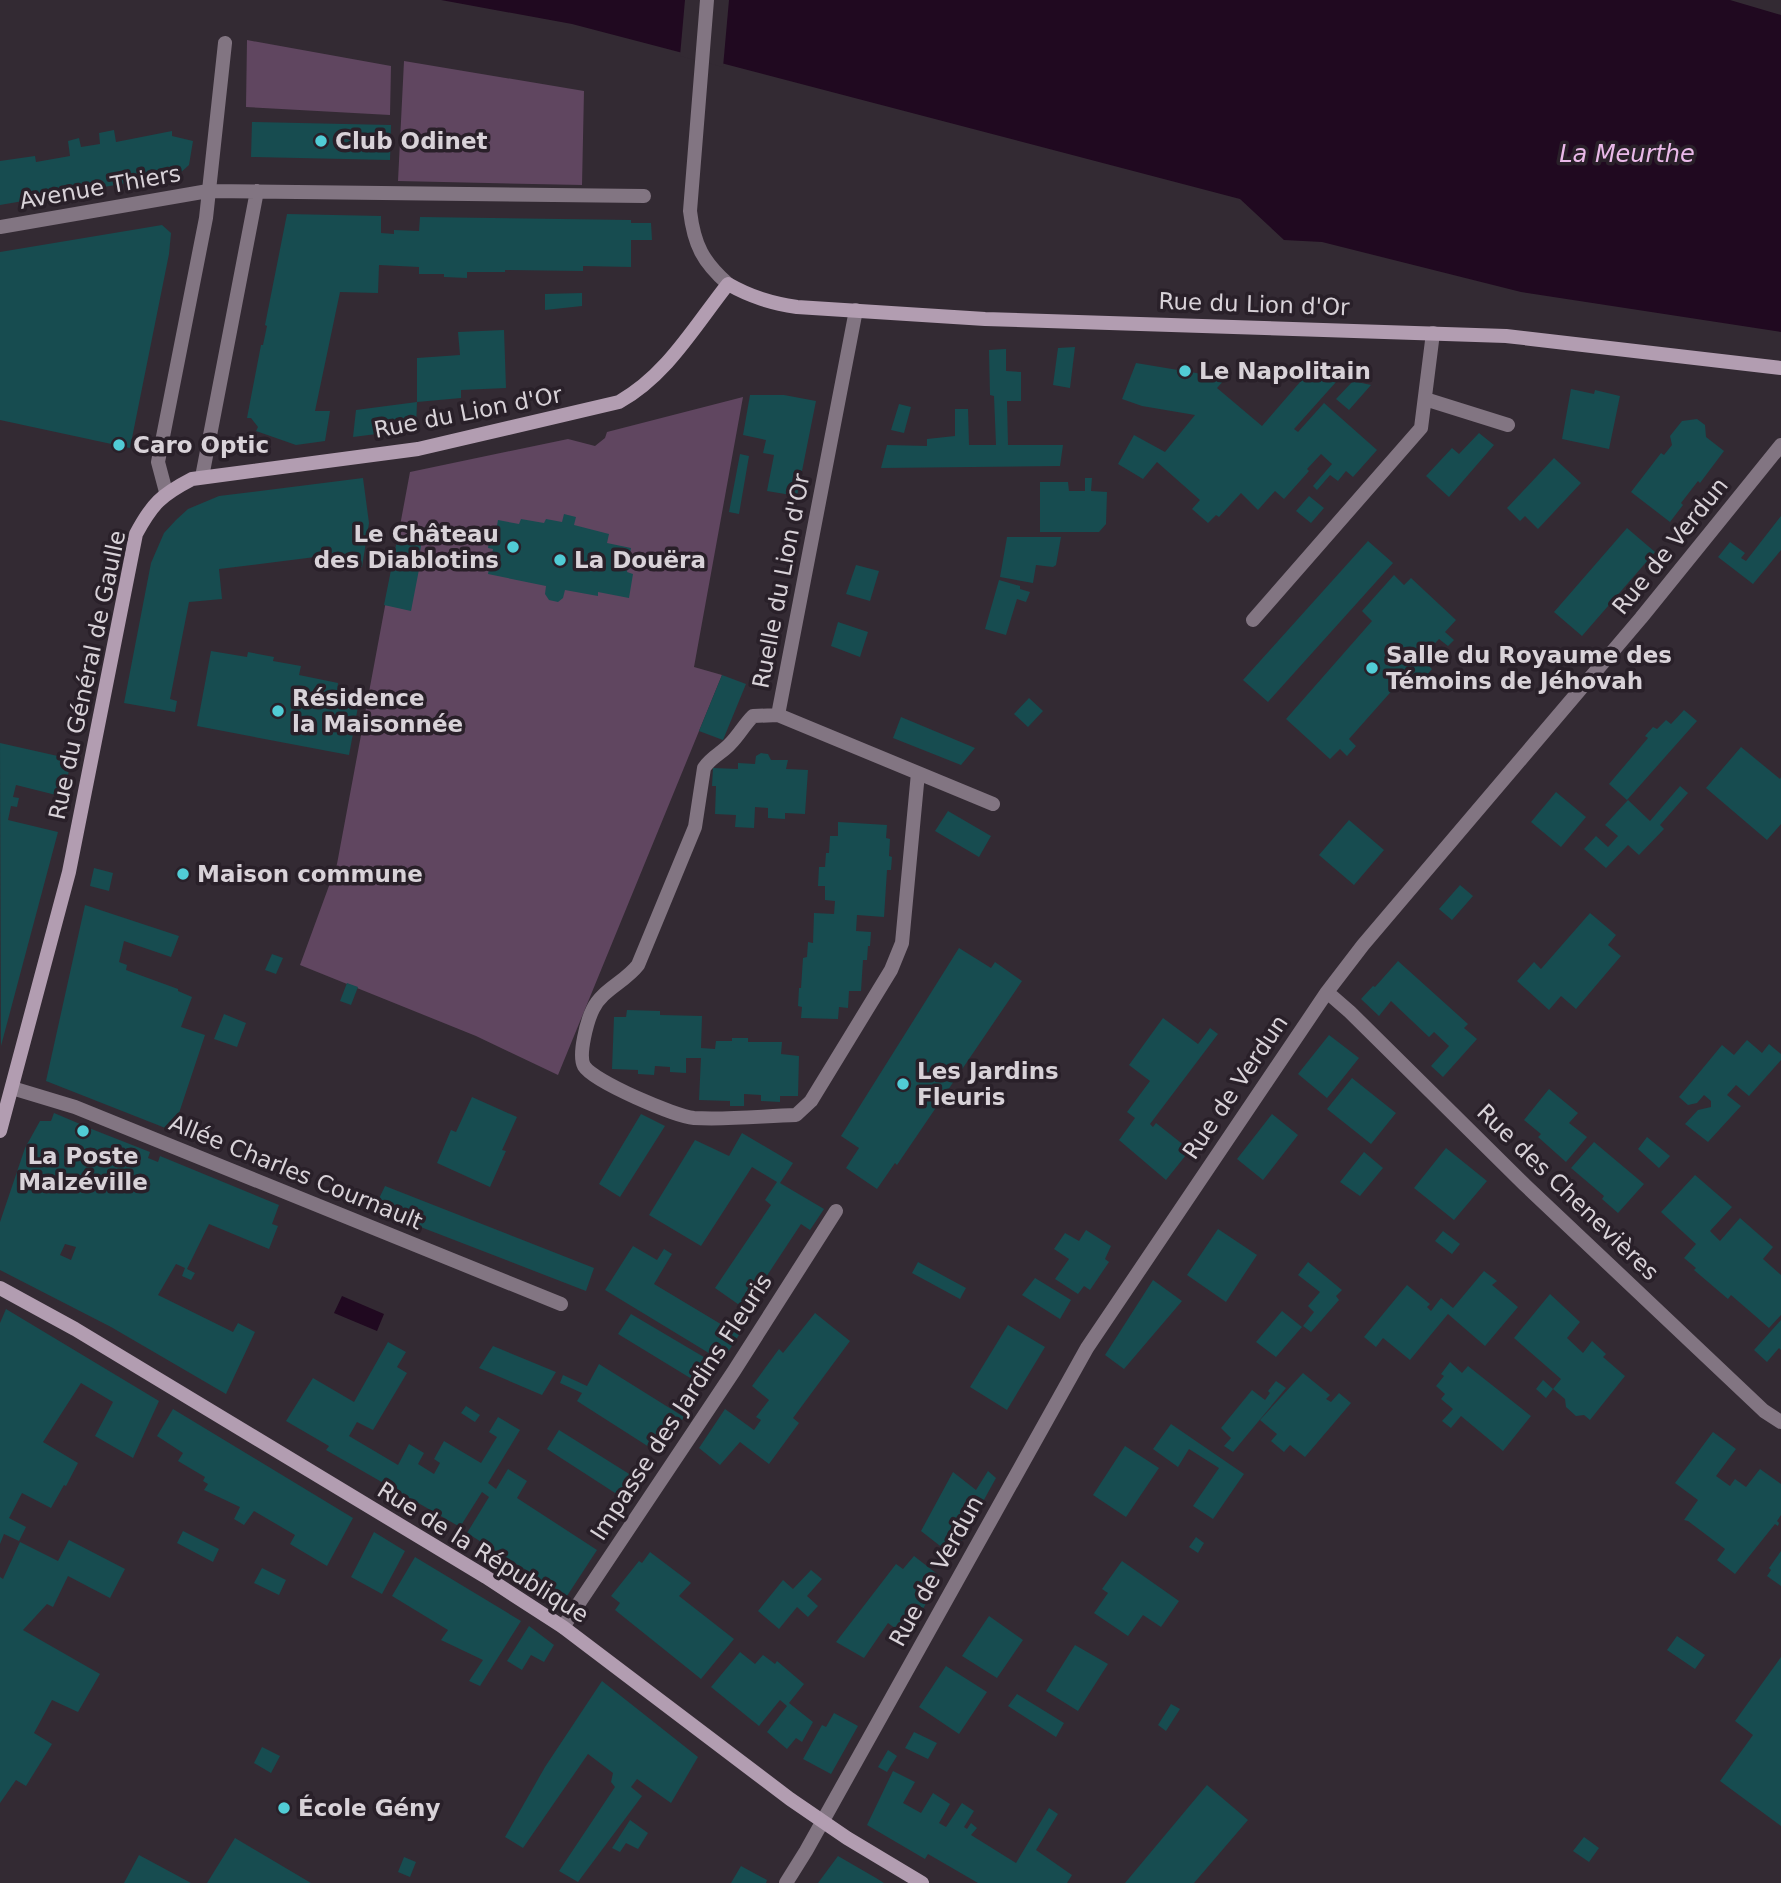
<svg xmlns="http://www.w3.org/2000/svg" width="1781" height="1883" viewBox="0 0 1781 1883" font-family="'DejaVu Sans',sans-serif">
	<style>
		.green { fill: #604660 }
		.water { fill: #200920 }
		.pier { fill: #332a33 }
		.building { fill: #174c50; fill-rule: evenodd }
		.lines { fill: none; stroke-linecap: round; stroke-linejoin: round }
		.service { stroke: #827582; stroke-width: 14 }
		.minor { stroke: #827582; stroke-width: 14 }
		.tertiary { stroke: #827582; stroke-width: 14 }
		.secondary { stroke: #b29db1; stroke-width: 14 }
		.poi-dot { fill: #51ccd5; stroke: #292029; stroke-width: 2.5 }
		.labels { text-anchor: middle; dominant-baseline: central; stroke-width: 7; stroke-linejoin: round; paint-order: stroke }
		.poi-label { font-size: 23px; font-weight: bold; fill: #d8d2d8; stroke: #292029; text-anchor: start }
		.street-label { font-size: 23px; fill: #d8d2d8; stroke: #292029 }
		.water-label { font-size: 24px; font-style: italic; fill: #eab9e9; stroke: #292029 }
	</style>
	<rect width="100%" height="100%" fill="#332a33"/>
	<path class="green" d="M247,40L391,66L390,115L246,107Z
		M404,61L584,91L582,185L398,181Z
		M743,397L694,667L722,675L558,1075L476,1036L300,965L337,864L410,472L568,439L595,446L605,438L607,432Z"/>
	<path class="water" d="M441,0H1730L1781,15V332L1521,292L1322,242L1284,240L1240,199L572,24Z
		M342,1296L384,1314L377,1331L334,1313Z"/>
	<path class="pier" d="M685,0H729L723,67L680,56Z"/>
	<path class="building" d="M252,122L391,125L390,160L251,157Z
		M114,130L116,142L172,131V136L193,141L189,165L179,174L0,205V161L35,156L36,162L70,156L68,141L79,138L81,147L100,144L99,133Z
		M287,214L381,216V233L394,234V230L419,231L420,217L631,220V223H651L652,240H631V267L583,266V271L505,270V272H467V278L444,277V274H419V267L379,265L378,293L340,292L315,411H330L325,441L296,445L256,431L258,427L251,418H247L261,345H263L267,326L265,325Z
		M162,225L171,233L169,254L130,448L0,420V252Z
		M582,293V306L545,310V294Z
		M504,330L506,388L461,390V398L417,402L416,429L353,437L356,410L417,402V358L460,355L458,332Z
		M1075,347L1070,388L1053,385L1058,348Z
		M1006,349V371L1021,372V401H1007L1008,445H1063L1060,466L881,468L887,445L927,446V439L955,436V409H968L969,445H996L994,396L990,395L989,350Z
		M1136,363L1226,378L1217,388L1262,426L1307,374L1336,382L1294,429L1298,432L1324,403L1377,450L1353,477L1346,471L1338,481L1330,475L1317,490L1313,486L1332,464L1321,454L1307,469L1309,471L1284,499L1275,491L1258,510L1241,493L1219,517L1216,515L1208,523L1192,509L1200,500L1157,462L1143,479L1118,464L1134,435L1165,452L1195,415L1142,406L1122,399Z
		M1353,381L1371,385L1349,410L1336,399Z
		M1571,389L1594,394L1595,390L1620,396L1609,449L1562,439Z
		M750,395H784L816,401L797,496L767,491L774,455L763,453L766,440L743,435Z
		M899,404L911,407L904,433L891,430Z
		M1697,419L1705,425L1706,437L1724,451L1700,483L1698,481L1681,503L1683,505L1670,522L1631,492L1661,453L1664,455L1672,445L1670,436L1682,421Z
		M1479,433L1494,445L1449,497L1426,476L1452,448L1459,454Z
		M740,454L749,456L739,514L729,512Z
		M1554,458L1581,483L1538,529L1525,516L1520,521L1507,508Z
		M363,478L369,523L362,567L331,560V555L219,569L222,599L189,602L170,699L177,701L175,712L124,703L151,563L164,533L176,520L188,509L219,496Z
		M1085,478H1092L1091,491L1107,492L1106,524L1099,532H1040V482H1068L1069,491H1085Z
		M1309,496L1324,508L1311,523L1296,511Z
		M564,514L576,517L574,525L609,534L607,543L631,548L627,572L633,574L629,598L598,592V596L565,590L563,598L558,602L549,600L545,594L546,586L488,574L493,549L488,548L490,536L495,537L498,520L519,524L521,519L544,523L546,519L562,522Z
		M1781,516V550L1753,584L1718,557L1730,542L1745,553L1741,558L1746,561Z
		M1627,528L1655,552L1582,636L1554,612Z
		M398,535L422,540L419,558L421,559L411,611L384,605Z
		M1007,537H1061L1056,565L1053,567L1036,565L1033,583L1000,577Z
		M1368,541L1393,563L1268,702L1243,680Z
		M856,565L879,571L870,601L846,594Z
		M1394,575L1404,585L1411,578L1456,620L1445,632L1454,640L1448,646L1439,639L1421,658L1432,669L1416,688L1404,677L1349,739L1356,746L1347,756L1340,749L1330,759L1286,719L1372,621L1362,611Z
		M999,580L1020,586V589L1030,592L1026,602L1017,599L1006,635L985,629Z
		M838,622L868,632L860,657L831,646Z
		M211,651L247,657L248,652L274,657L273,661L301,666L299,675L338,683L337,692L360,696L349,755L197,726Z
		M722,675L746,684L723,740L699,731Z
		M1029,698L1043,711L1028,727L1014,714Z
		M1684,710L1697,721L1627,800L1609,784L1648,738L1645,736L1653,727L1657,729L1666,720L1671,724Z
		M901,717L937,732L975,748L961,765L893,738Z
		M0,743L71,759L64,797L16,785L13,797L19,798L17,807L11,806L8,820L58,832L1,1046Z
		M1741,747L1780,779L1781,777V824L1767,840L1706,788Z
		M761,753L768,754L771,760H788L786,769L808,770L805,814L785,813V819L768,818V808L755,807L754,828L735,827L736,815L715,814L716,786H712L713,768L738,769V763L755,764L756,756Z
		M1680,786L1688,793L1660,825L1664,829L1639,855L1628,845L1606,868L1584,849L1596,836L1608,847L1618,836L1605,825L1628,800L1650,821Z
		M1556,792L1586,817L1561,847L1531,822Z
		M948,811L991,836L979,857L935,831Z
		M1349,820L1384,850L1354,885L1319,855Z
		M838,822L887,825L886,838L890,839L889,856L892,857L891,870H887L884,917L857,915L856,931L871,932L870,946H868L867,960H863L861,991H849L848,1008L839,1007L838,1019L801,1018L802,1007L798,1006L799,988H801L803,958L807,957L808,942L813,943L814,913L834,914L835,901L825,900V886H818L819,867H825L826,853H829L830,836H838Z
		M94,868L113,873L109,891L90,886Z
		M1460,885L1473,896L1452,920L1439,909Z
		M85,905L179,936L171,957L124,941L119,962L127,965L126,970L178,989V991L192,997L181,1027L205,1035L173,1131L46,1081Z
		M1590,913L1616,935L1608,945L1621,956L1576,1009L1561,996L1549,1010L1517,981L1534,962L1541,969Z
		M959,948L991,968L995,962L1022,981L897,1165L895,1163L877,1189L846,1168L859,1148L841,1136Z
		M272,954L283,958L276,974L265,970Z
		M1398,961L1468,1024L1464,1028L1477,1039L1443,1077L1431,1066L1449,1046L1434,1032L1429,1037L1391,1001L1379,1016L1361,999L1373,986L1375,987Z
		M347,983L358,987L351,1005L340,1001Z
		M627,1010L660,1011V1015L702,1016L701,1048L715,1049L716,1041H732V1038H748V1042H782L781,1054L799,1056L798,1096H780V1102L761,1101V1095L744,1094V1106H730V1101L699,1100L701,1058H686V1073L670,1072V1067L655,1066L654,1075L638,1074V1070L612,1069L614,1017H626Z
		M224,1014L246,1023L237,1047L214,1039Z
		M1163,1018L1198,1044L1210,1028L1218,1034L1150,1124L1153,1127L1156,1123L1190,1150L1166,1180L1119,1140L1135,1118L1127,1112L1150,1081L1129,1065Z
		M1329,1035L1359,1058L1327,1098L1298,1074Z
		M1747,1040L1762,1053L1769,1044L1781,1054V1060L1749,1096L1736,1085L1727,1095L1741,1106L1708,1142L1685,1124L1698,1110L1711,1107V1101L1704,1095L1697,1103L1688,1105L1679,1097L1722,1045L1734,1055Z
		M1352,1078L1396,1113L1371,1144L1327,1109Z
		M1549,1089L1578,1113L1569,1123L1587,1137L1566,1162L1538,1137L1541,1134L1524,1120Z
		M472,1097L517,1117L502,1150L506,1151L490,1187L437,1163L451,1130L456,1132Z
		M54,1113L80,1124L79,1129L88,1133L89,1128L150,1152L148,1158L158,1162L160,1156L279,1205L272,1224L278,1226L269,1249L209,1224L187,1269L195,1273L191,1280L182,1276L185,1268L176,1264L158,1295L233,1332L238,1323L255,1332L226,1394L111,1327L0,1270V1222L25,1148L40,1121H51ZM65,1244L76,1247L71,1260L60,1255Z
		M641,1114L665,1126L620,1197L599,1184Z
		M1272,1114L1298,1135L1263,1180L1237,1159Z
		M742,1133L793,1163L780,1183L824,1209L810,1230L801,1224L745,1309L715,1288L771,1205L765,1200L777,1182L752,1167L701,1246L649,1215L695,1140L729,1156Z
		M1647,1137L1670,1156L1659,1168L1638,1149Z
		M1594,1142L1644,1184L1618,1213L1602,1199L1604,1196L1571,1168Z
		M1446,1148L1487,1181L1454,1220L1414,1188Z
		M1364,1152L1383,1168L1360,1196L1340,1182Z
		M1695,1175L1732,1207L1710,1231L1720,1241L1740,1218L1773,1247L1763,1259L1781,1275V1315L1769,1328L1731,1295L1728,1299L1694,1270L1696,1268L1684,1258L1696,1244L1661,1212Z
		M385,1186L594,1268L586,1291L374,1209Z
		M1218,1229L1257,1255L1226,1302L1187,1275Z
		M1086,1230L1111,1246L1105,1259L1109,1262L1090,1290L1084,1286L1078,1294L1055,1279L1069,1259L1054,1249L1065,1233L1079,1241Z
		M1443,1231L1460,1244L1452,1254L1435,1241Z
		M633,1246L657,1260L664,1249L672,1254L654,1284L739,1335L722,1361L605,1290Z
		M918,1262L966,1288L960,1299L912,1273Z
		M1308,1262L1342,1290L1336,1296L1339,1300L1311,1332L1303,1326L1314,1312L1308,1306L1320,1292L1298,1275Z
		M1484,1271L1497,1281L1492,1285L1518,1307L1485,1346L1448,1314L1410,1360L1383,1338L1376,1347L1364,1337L1407,1285L1430,1304L1427,1307L1431,1311L1441,1298L1453,1308Z
		M1035,1278L1071,1300L1060,1319L1022,1295Z
		M1153,1280L1182,1301L1124,1369L1105,1355Z
		M1550,1294L1580,1322L1567,1338L1583,1353L1592,1341L1606,1354L1603,1357L1625,1376L1590,1420L1584,1415L1576,1416L1566,1407L1565,1399L1553,1389L1546,1398L1536,1389L1543,1380L1553,1389L1561,1379L1514,1338Z
		M6,1309L159,1401L133,1458L95,1436L113,1402L81,1383L43,1442L78,1463L66,1486L64,1485L51,1508L22,1493L9,1518L26,1527L19,1541L4,1534L0,1544V1323Z
		M1282,1311L1302,1327L1276,1357L1256,1342Z
		M815,1313L850,1341L793,1418L799,1423L769,1464L740,1442L720,1465L699,1448L725,1409L754,1430L761,1420L756,1417L769,1400L752,1386L779,1349L783,1353Z
		M631,1314L719,1366L705,1387L618,1334Z
		M1781,1320V1350L1779,1348L1767,1362L1754,1350Z
		M1008,1325L1045,1347L1007,1410L970,1387Z
		M388,1342L406,1352L397,1367L407,1373L373,1430L357,1422L349,1436L398,1465L409,1444L424,1453L418,1464L434,1474L440,1463L434,1459L444,1441L481,1463L497,1437L489,1432L498,1417L520,1430L488,1483L496,1489L508,1469L527,1481L517,1498L597,1550L567,1596L467,1533L489,1497L482,1492L460,1527L326,1450L329,1446L286,1421L313,1378L354,1402Z
		M493,1346L556,1372L542,1395L479,1368Z
		M1450,1362L1462,1373L1468,1366L1531,1416L1503,1451L1461,1416L1451,1428L1442,1421L1453,1409L1441,1399L1445,1394L1436,1386L1444,1376L1441,1374Z
		M599,1364L684,1417L660,1454L577,1401L582,1393L560,1383L563,1375L587,1386Z
		M1303,1373L1330,1395L1326,1399L1331,1402L1339,1393L1351,1403L1305,1457L1290,1445L1284,1452L1271,1441L1277,1434L1260,1420Z
		M1276,1381L1286,1388L1233,1452L1224,1446L1231,1438L1221,1428L1252,1390L1265,1400L1270,1393L1268,1391Z
		M466,1406L480,1415L475,1422L461,1413Z
		M173,1409L353,1518L327,1566L290,1544L295,1535L254,1511L244,1525L234,1519L240,1507L204,1490L208,1484L203,1481L205,1477L178,1461L183,1453L157,1436Z
		M1171,1424L1244,1474L1213,1519L1193,1506L1219,1468L1189,1449L1178,1467L1153,1449Z
		M559,1430L642,1482L629,1502L547,1449Z
		M1713,1432L1736,1449L1716,1476L1730,1486L1735,1479L1746,1487L1760,1469L1781,1484V1515L1777,1521L1779,1523L1778,1526L1775,1524L1735,1574L1717,1560L1725,1549L1688,1521L1684,1520L1698,1500L1675,1483Z
		M1125,1446L1159,1468L1126,1517L1093,1495Z
		M988,1471L996,1478L953,1556L921,1531L953,1472L976,1490Z
		M183,1531L219,1549L213,1562L177,1543Z
		M374,1532L405,1551L382,1594L351,1577Z
		M1196,1537L1204,1543L1198,1553L1189,1547Z
		M69,1540L125,1569L110,1598L68,1576L53,1607L47,1604L23,1630L100,1674L78,1712L52,1700L34,1733L52,1744L26,1786L16,1780L0,1803V1577L3,1579L20,1542L58,1561Z
		M1781,1551V1586L1767,1576L1771,1570L1769,1568Z
		M650,1552L691,1583L679,1596L734,1639L701,1679L615,1610L620,1603L611,1596L639,1561L642,1563Z
		M914,1556L941,1577L907,1637L888,1623L864,1658L836,1642L896,1564L903,1569Z
		M415,1557L521,1621L480,1686L469,1681L483,1660L441,1640L448,1630L392,1596Z
		M1122,1561L1179,1601L1161,1627L1143,1615L1128,1636L1094,1613L1108,1593L1102,1589Z
		M262,1568L286,1580L279,1595L254,1583Z
		M811,1570L822,1579L807,1596L818,1606L808,1617L797,1607L779,1629L758,1611L783,1580L793,1589Z
		M989,1616L1023,1640L997,1678L962,1656Z
		M529,1626L554,1645L544,1662L531,1655L522,1670L507,1661Z
		M1677,1636L1705,1655L1695,1669L1667,1650Z
		M1075,1645L1108,1664L1078,1711L1046,1691Z
		M740,1652L755,1664L763,1655L775,1664L777,1661L804,1684L789,1703L813,1722L802,1742L796,1738L787,1749L767,1732L787,1706L780,1700L759,1726L711,1687Z
		M1781,1657V1826L1720,1781L1753,1735L1735,1721Z
		M946,1666L987,1692L959,1734L919,1707Z
		M602,1681L698,1757L671,1803L637,1779L631,1787L642,1796L578,1882L559,1871L615,1787L611,1782L613,1773L588,1754L523,1848L505,1837L545,1767Z
		M1017,1694L1064,1723L1056,1737L1008,1706Z
		M1171,1704L1180,1709L1166,1731L1158,1725Z
		M834,1713L858,1726L831,1774L803,1759L822,1725L826,1727Z
		M914,1732L937,1743L928,1759L905,1748Z
		M262,1747L280,1756L271,1773L254,1763Z
		M888,1750L897,1756L887,1772L878,1767Z
		M893,1771L915,1782L903,1803L921,1813L933,1793L950,1804L939,1823L946,1827L962,1803L974,1811L964,1827L967,1829L971,1823L977,1828L971,1835L1016,1863L1049,1808L1058,1814L1036,1850L1072,1875L1067,1883H978L928,1854L925,1859L867,1825Z
		M1207,1785L1248,1820L1194,1883H1125Z
		M630,1820L648,1833L638,1849L626,1843L620,1852L612,1848Z
		M1584,1837L1599,1848L1589,1862L1573,1851Z
		M235,1838L311,1883H207Z
		M139,1855L191,1883H124Z
		M838,1856L876,1878L884,1883H818Z
		M404,1857L416,1862L410,1877L398,1872Z
		M741,1866L767,1880L766,1883H731Z"/>
	<g class="lines">
		<path class="service" d="M1425,399L1508,425
			M1253,620L1421,428L1433,333
			M12,1088L75,1107L561,1304
			M563,1627L734,1371L836,1211"/>
		<path class="minor" d="M0,227L208,191L644,196
			M856,310L778,715L993,804
			M202,477L257,191
			M166,492L158,462L206,218L225,43
			M778,715L753,716C744,725 739,735 730,744C722,753 711,757 704,768L695,827L638,965C625,982 602,990 593,1009C587,1021 578,1055 584,1066C594,1082 675,1116 694,1118C727,1120 763,1116 796,1115L811,1101L891,970L902,943L918,773
			M1327,992L1350,1012L1525,1185L1764,1411L1781,1422
			M786,1883L806,1851L1087,1348L1327,992L1363,945L1641,618L1781,445"/>
		<path class="tertiary" d="M707,0L690,211C694,245 703,262 728,284"/>
		<path class="secondary" d="M0,1131L69,872L136,534C152,504 161,495 192,479L418,449L619,402C667,375 694,327 728,284C751,297 771,303 797,307L985,319L1506,336L1781,368
			M0,1288L75,1329L486,1577L563,1627L790,1799L847,1838L922,1883"/>
	</g>
	<g class="poi-dot">
		<circle cx="321" cy="141" r="7"/>
		<circle cx="1185" cy="371" r="7"/>
		<circle cx="119" cy="445" r="7"/>
		<circle cx="513" cy="547" r="7"/>
		<circle cx="560" cy="560" r="7"/>
		<circle cx="1372" cy="668" r="7"/>
		<circle cx="278" cy="711" r="7"/>
		<circle cx="183" cy="874" r="7"/>
		<circle cx="903" cy="1084" r="7"/>
		<circle cx="83" cy="1131" r="7"/>
		<circle cx="284" cy="1808" r="7"/>
	</g>
	<g class="labels">
		<g class="poi-label">
			<text x="335" y="141">Club Odinet</text>
			<text x="1199" y="371">Le Napolitain</text>
			<text x="133" y="445">Caro Optic</text>
			<text x="499" y="534" text-anchor="end">Le Château<tspan x="499" dy="26">des Diablotins</tspan></text>
			<text x="574" y="560">La Douëra</text>
			<text x="1386" y="655">Salle du Royaume des<tspan x="1386" dy="26">Témoins de Jéhovah</tspan></text>
			<text x="292" y="698">Résidence<tspan x="292" dy="26">la Maisonnée</tspan></text>
			<text x="197" y="874">Maison commune</text>
			<text x="917" y="1071">Les Jardins<tspan x="917" dy="26">Fleuris</tspan></text>
			<text x="83" y="1156" text-anchor="middle">La Poste<tspan x="83" dy="26">Malzéville</tspan></text>
			<text x="298" y="1808">École Gény</text>
		</g>
		<g class="street-label">
			<text transform="translate(100 187) rotate(-10)">Avenue Thiers</text>
			<text transform="translate(1254 304) rotate(2)">Rue du Lion d'Or</text>
			<text transform="translate(468 412) rotate(-11)">Rue du Lion d'Or</text>
			<text transform="translate(1670 546) rotate(-51)">Rue de Verdun</text>
			<text transform="translate(781 581) rotate(-79)">Ruelle du Lion d'Or</text>
			<text transform="translate(87 675) rotate(-78)">Rue du Général de Gaulle</text>
			<text transform="translate(1235 1087) rotate(-56)">Rue de Verdun</text>
			<text transform="translate(296 1172) rotate(22)">Allée Charles Cournault</text>
			<text transform="translate(1568 1192) rotate(44)">Rue des Chenevières</text>
			<text transform="translate(681 1407) rotate(-57)">Impasse des Jardins Fleuris</text>
			<text transform="translate(483 1552) rotate(32)">Rue de la République</text>
			<text transform="translate(936 1571) rotate(-61)">Rue de Verdun</text>
		</g>
		<g class="water-label">
			<text x="1627" y="154">La Meurthe</text>
		</g>
	</g>
</svg>
